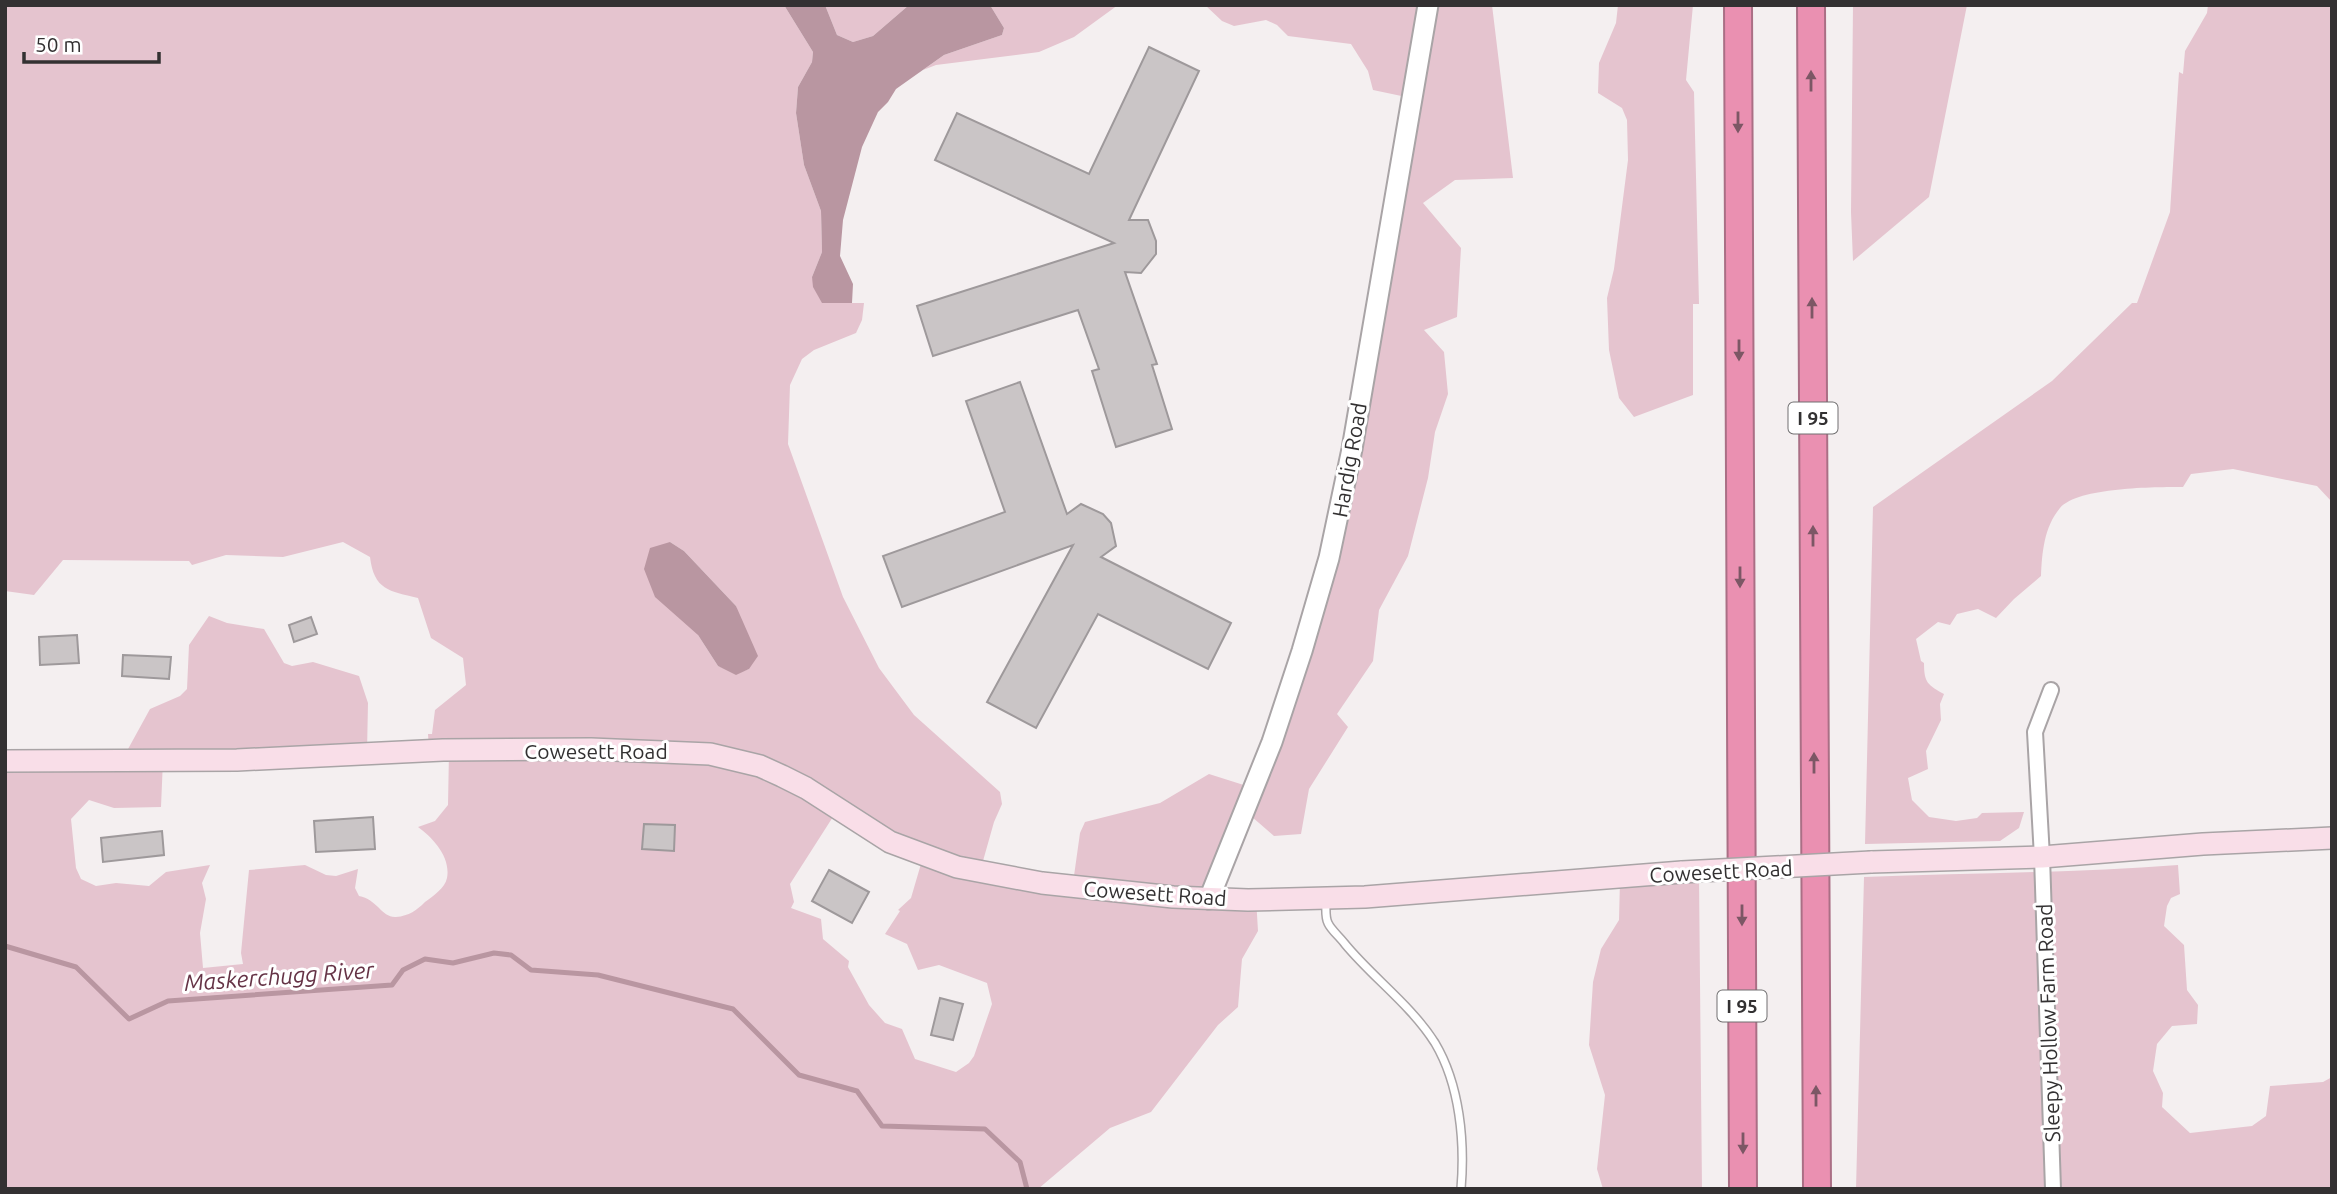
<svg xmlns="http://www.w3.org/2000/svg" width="2337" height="1194" viewBox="0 0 2337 1194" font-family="Ubuntu,sans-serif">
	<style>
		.green { fill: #e5c4cf; fill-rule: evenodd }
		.water { fill: #b996a1 }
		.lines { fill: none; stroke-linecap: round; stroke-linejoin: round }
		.stream { stroke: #b996a1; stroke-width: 5 }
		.building { fill: #cac5c6; stroke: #9e999b; stroke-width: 2 }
		.service-casing { stroke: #a9a4a6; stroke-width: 10 }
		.minor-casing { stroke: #a9a4a6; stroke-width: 18 }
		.tertiary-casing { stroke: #a9a4a6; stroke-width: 23 }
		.secondary-casing { stroke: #a9a4a6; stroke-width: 24 }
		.motorway-casing { stroke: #aa6f85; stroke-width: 30 }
		.service { stroke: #fff; stroke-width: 7 }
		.minor { stroke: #fff; stroke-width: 14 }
		.tertiary { stroke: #fff; stroke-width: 19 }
		.secondary { stroke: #f9dee8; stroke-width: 21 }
		.motorway { stroke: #ea90b1; stroke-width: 26 }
		.secondary-bridge-casing { stroke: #a9a4a6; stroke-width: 24; stroke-linecap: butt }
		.secondary-bridge { stroke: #f9dee8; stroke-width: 21 }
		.oneway { fill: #7c5765 }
		.labels { text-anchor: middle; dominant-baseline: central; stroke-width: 6; stroke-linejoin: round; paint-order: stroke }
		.shield { fill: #fff; stroke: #706f70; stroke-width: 2 }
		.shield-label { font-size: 19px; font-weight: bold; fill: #333132 }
		.street-label { font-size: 21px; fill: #333132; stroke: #fff }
		.water-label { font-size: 23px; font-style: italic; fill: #653346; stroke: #fff }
	</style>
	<rect width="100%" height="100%" fill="#f4eff0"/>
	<path class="green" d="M5,5H784L813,52L812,62L798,87L796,113L804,165L821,211L822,252L812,277L823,303H864L862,320L856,333L814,350L802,359L790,385L788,444L843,597L879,668L914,715L1000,792L1002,804L994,822L981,868L1073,883L1080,833L1085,822L1160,803L1209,774L1250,787L1328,557L1411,98L1373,90L1368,71L1351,44L1288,36L1277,25L1266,20L1234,26L1222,21L1205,5H1492L1513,178L1455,180L1423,203L1461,248L1457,317L1424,330L1444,352L1448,394L1435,432L1428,478L1408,556L1379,610L1373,661L1337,714L1348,727L1309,789L1301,834L1274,836L1244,810L1214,883L1223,897L1256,898L1258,931L1242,959L1238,1007L1218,1025L1151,1112L1110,1128L1038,1189H631L628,1187L622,1189H5V766L122,760L150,709L180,696L187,689L189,645L209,616L227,623L264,629L284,663L292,666L313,662L359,676L368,703L367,752L163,760L161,807L114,808L89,800L71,819L76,868L81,879L96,886L116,883L149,886L166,872L210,865L202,883L206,899L200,933L203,968L243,964L241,953L249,870L305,865L326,875L336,876L358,869L355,888L359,896C377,899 382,918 396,917C409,916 417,910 425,902C433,896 445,888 447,878C451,857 433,838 418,827L435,821L448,805L449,752L429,749L428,734H432L435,710L466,685L463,658L431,638L418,598C389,591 374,590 370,557L343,542L283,557L226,555L192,565L189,561L63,560L34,595L5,591ZM670,542L684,551L736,606L749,669L738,673L718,666L698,635ZM838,809L923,857L911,898L898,910L900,911L885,934L907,944L918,970L939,965L987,983L992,1004L974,1056L969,1063L956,1072L915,1059L902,1029L885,1023L869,1005L848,967L849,961L823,939L821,919L791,908L794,902L790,884Z
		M825,5H909L873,36L853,42L837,35Z
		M990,5H1118L1074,37L1039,52L936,65L923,70L944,55L1002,35L1004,28Z
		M1618,5H1693L1686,80L1694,92L1699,304H1693V395L1634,417L1619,398L1609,350L1607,298L1614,269L1628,160L1627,120L1622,108L1598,93L1599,63L1616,23Z
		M1853,5H1967L1929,197L1853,261L1851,212Z
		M2208,5H2332V502L2317,486L2233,469L2191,474L2183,487C2155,487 2078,487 2060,508C2044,527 2042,553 2041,576L2014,599L1996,618L1978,609L1957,614L1950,625L1938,622L1916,639L1921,661L1924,663C1924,683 1928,685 1944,694L1940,704L1941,720L1926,751L1928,769L1908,778L1912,800L1929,817L1956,821L1977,818L1982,813L2024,812L2019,828L2000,841L1865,844L1873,507L2052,381L2132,303H2137L2170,212L2179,72L2183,74L2185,51L2207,13Z
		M2178,865L2180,894L2171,898L2167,906L2164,926L2184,945L2187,990L2198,1005L2197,1024L2172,1026L2157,1044L2153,1071L2163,1093L2162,1107L2190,1133L2252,1126L2266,1116L2270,1086L2323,1082L2332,1077V1189H1856L1864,877C1969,873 2073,873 2178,865Z
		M1699,877L1702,1189H1603L1597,1169L1605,1095L1589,1045L1593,982L1601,949L1619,920L1620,880Z"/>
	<path class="water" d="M784,5H825L837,35L853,42L873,36L909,5H990L1004,28L1002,35L944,55L896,89L888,102L878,112L862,147L843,220L840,256L853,284L852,303H822L813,287L812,277L822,252L821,211L804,165L796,113L798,87L812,62L813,52Z
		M670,542L684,551L736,606L758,656L749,669L736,675L718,666L698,635L655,597L644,569L650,548Z"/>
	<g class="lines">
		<path class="stream" d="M5,946L76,967L129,1019L168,1001L392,985L403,970L425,959L453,963L494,953L511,955L531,970L598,975L733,1009L799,1075L857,1091L882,1126L985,1129L1020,1162L1027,1189"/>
	</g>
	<path class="building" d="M1149,47L1199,71L1129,220H1148L1156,241V254L1141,273L1125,272L1157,364L1152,365L1172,429L1116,447L1092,371L1099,369L1078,310L933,356L917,306L1114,243L935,160L957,113L1089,174Z
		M1020,382L1067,514L1081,504L1103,514L1111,523L1116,546L1101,557L1231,623L1208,669L1098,614L1036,728L987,702L1073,545L902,607L883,556L1005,512L966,401Z
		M311,617L317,634L294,642L289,625Z
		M77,635L79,663L40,665L39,637Z
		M123,655L171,657L169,679L122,676Z
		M373,817L375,849L316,852L314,821Z
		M644,824L675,825L674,851L642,849Z
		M162,831L164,855L103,862L101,838Z
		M829,870L869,892L852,923L812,901Z
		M940,998L963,1004L953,1040L931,1035Z"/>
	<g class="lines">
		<defs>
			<path id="service" d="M1326,902C1326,908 1325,917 1328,923C1331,930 1340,937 1345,944C1373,978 1411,1005 1435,1043C1460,1085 1465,1142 1461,1189"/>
			<path id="minor" d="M2051,690L2035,732L2042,857L2053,1189"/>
			<path id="tertiary" d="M1209,899L1272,742L1302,651L1329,558L1352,449L1428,5"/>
			<path id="secondary" d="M5,761L237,760L443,750L591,749L710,754L760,766L782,776L806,788L890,842L957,867L1042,883L1173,897L1248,900L1365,897L1682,872
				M1871,862L2042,857L2203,844L2332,838"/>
			<path id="motorway" d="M1738,5L1743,1189
				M1811,5L1817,1189"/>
		</defs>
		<use href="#service" class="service-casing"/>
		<use href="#minor" class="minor-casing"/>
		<use href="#tertiary" class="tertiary-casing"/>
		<use href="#secondary" class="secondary-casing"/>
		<use href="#motorway" class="motorway-casing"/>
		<use href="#service" class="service"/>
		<use href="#minor" class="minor"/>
		<use href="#tertiary" class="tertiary"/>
		<use href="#secondary" class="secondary"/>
		<use href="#motorway" class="motorway"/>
		<defs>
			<path id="secondary-bridge" d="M1682,872L1871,862"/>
		</defs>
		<use href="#secondary-bridge" class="secondary-bridge-casing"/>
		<use href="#secondary-bridge" class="secondary-bridge"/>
	</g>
	<defs><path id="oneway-solid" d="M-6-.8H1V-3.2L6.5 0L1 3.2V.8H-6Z" transform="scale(1.75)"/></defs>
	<g class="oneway">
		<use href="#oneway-solid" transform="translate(1811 81) rotate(-90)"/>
		<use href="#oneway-solid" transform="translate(1738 122) rotate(90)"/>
		<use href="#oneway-solid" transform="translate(1812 308) rotate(-90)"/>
		<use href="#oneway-solid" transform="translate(1739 350) rotate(90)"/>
		<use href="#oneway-solid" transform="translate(1813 536) rotate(-90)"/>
		<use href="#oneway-solid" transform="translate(1740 577) rotate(90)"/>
		<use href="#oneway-solid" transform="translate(1814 763) rotate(-90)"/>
		<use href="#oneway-solid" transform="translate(1742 915) rotate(90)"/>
		<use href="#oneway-solid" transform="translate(1816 1096) rotate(-90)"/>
		<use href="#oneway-solid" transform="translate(1743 1143) rotate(90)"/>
	</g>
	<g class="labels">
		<g class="shield">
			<rect x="1788.5" y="402.5" width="49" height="31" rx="5"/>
			<rect x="1717.5" y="990.5" width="49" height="31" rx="5"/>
		</g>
		<g class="shield-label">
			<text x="1813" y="418">I 95</text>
			<text x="1742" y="1006">I 95</text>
		</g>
		<g class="street-label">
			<text transform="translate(1349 460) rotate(-80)">Hardig Road</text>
			<text x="596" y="751">Cowesett Road</text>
			<text transform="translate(1721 871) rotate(-3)">Cowesett Road</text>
			<text transform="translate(1155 893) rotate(4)">Cowesett Road</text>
			<text transform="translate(2048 1023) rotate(-92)">Sleepy Hollow Farm Road</text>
		</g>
		<g class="water-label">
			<text transform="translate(279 976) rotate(-4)">Maskerchugg River</text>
		</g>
	</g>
	<rect width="2337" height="1194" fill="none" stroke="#333132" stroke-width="14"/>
	<path d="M24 52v10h135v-10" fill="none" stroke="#333132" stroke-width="3.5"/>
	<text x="35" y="52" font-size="21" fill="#333132" stroke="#ffffff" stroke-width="5" paint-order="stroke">50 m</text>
</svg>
